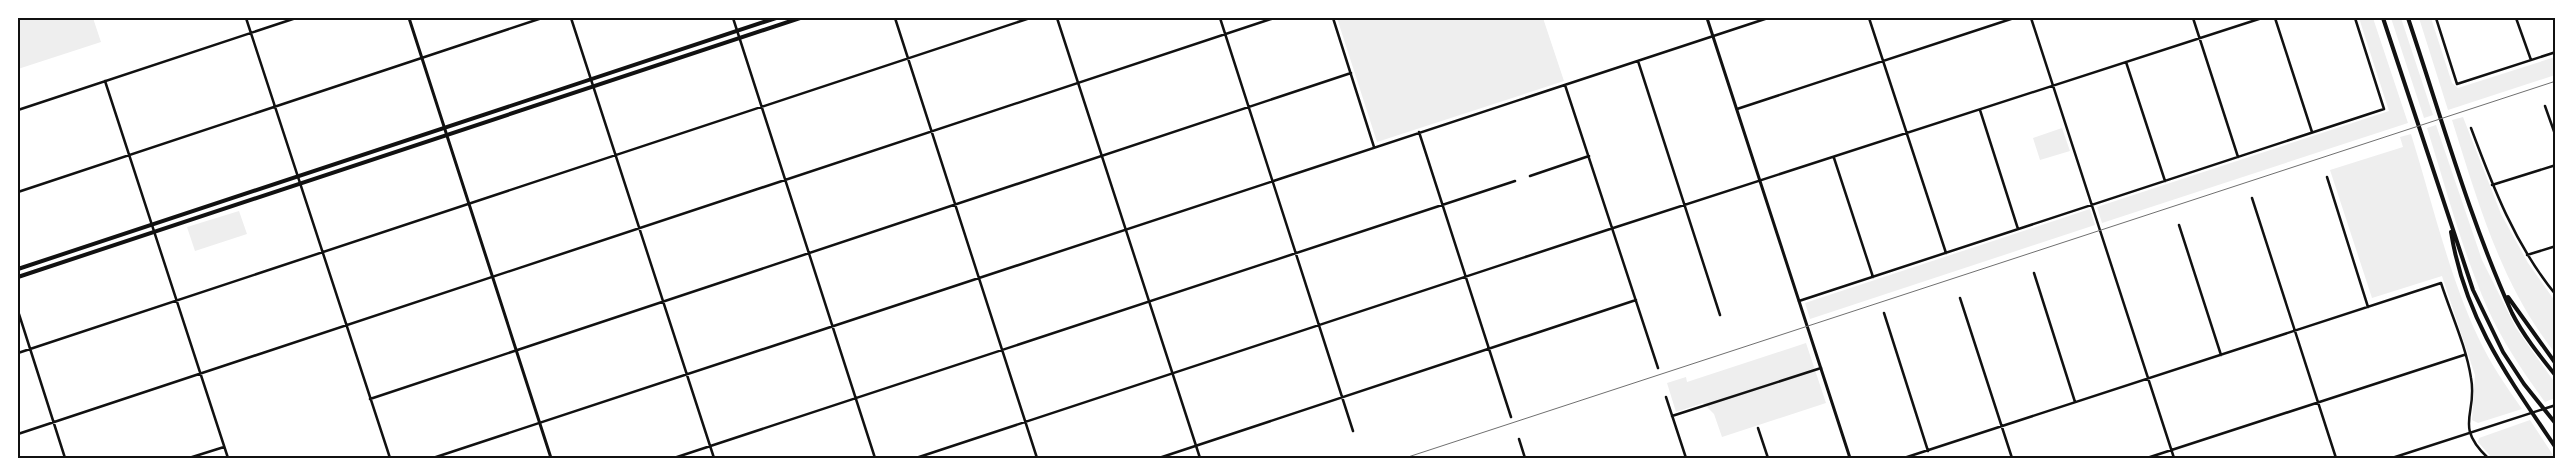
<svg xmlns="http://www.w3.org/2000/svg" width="2573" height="476" viewBox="0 0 2573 476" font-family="Lora,serif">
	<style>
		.green { fill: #eee }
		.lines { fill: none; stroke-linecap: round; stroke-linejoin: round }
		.minor { stroke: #111; stroke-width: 2.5 }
		.tertiary { stroke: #111; stroke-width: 2.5 }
		.secondary { stroke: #111; stroke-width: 3 }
		.primary { stroke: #111; stroke-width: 4 }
		.motorway { stroke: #111; stroke-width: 4 }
		.rail { stroke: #707070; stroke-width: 1 }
		.neatline { fill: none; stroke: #111; stroke-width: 2 }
	</style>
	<rect width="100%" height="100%" fill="#fff"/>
	<path class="green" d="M18,18H93L101,42L18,69Z
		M1337,18H1543L1564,81L1377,142Z
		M2359,18H2373L2408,123L2102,223L2097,207L2389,111Z
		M2391,18H2401L2433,115L2424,118Z
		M2419,18H2431L2452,83L2458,88L2555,57V75L2448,110Z
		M2463,117L2501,214L2528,263L2555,301V353C2501,285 2478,202 2452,120Z
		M2436,125L2482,260L2516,328L2555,383V398L2545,402C2523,372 2502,341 2487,307C2462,250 2446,188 2427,128Z
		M2062,128L2070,151L2040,160L2033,138Z
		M2411,134C2432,201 2448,273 2478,337C2490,363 2506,386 2522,409L2478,423L2472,420L2475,375L2442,276L2372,298L2330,170L2403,147L2400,137Z
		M2090,209L2095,225L1810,319L1805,303Z
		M239,211L247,234L195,251L187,227Z
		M1806,343L1826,403L1722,437L1714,414L1703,403L1676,412L1667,383L1686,377L1687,382Z
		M2530,420L2555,458H2492L2478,442L2479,438Z"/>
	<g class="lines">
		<path class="minor" d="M246,18L390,458
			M571,18L714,458
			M733,18L875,458
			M895,18L1037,458
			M1220,18L1353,431
			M1333,18L1374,147
			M1869,18L1946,253
			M2031,18L2174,458
			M2193,18L2238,157
			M2275,18L2312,132
			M2436,18L2457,84L2556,52
			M2516,18L2531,60
			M1638,61L1720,315
			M2126,62L2165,181
			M105,81L228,458
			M1565,85L1658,368
			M2545,106L2556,137
			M1737,109L2014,18
			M18,110L296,18
			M1980,110L2018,229
			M2471,128C2493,187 2515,245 2556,295
			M1419,132L1511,417
			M1834,158L1873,277
			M1530,176L1589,156
			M2327,177L2368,307
			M2492,185L2556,165
			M18,192L542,18
			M2252,198L2336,458
			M2179,225L2221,355
			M2527,255L2556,246
			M2034,273L2075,402
			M1960,298L2012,458
			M1799,301L2384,109L2355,18
			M18,311L65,458
			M1884,313L1928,451
			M18,353L1030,18
			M1666,397L1686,458
			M370,399L1351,73
			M1672,416L1821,368
			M1758,428L1768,458
			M18,434L1274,18
			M1519,439L1525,458
			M189,458L224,447
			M433,458L1768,18
			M674,458L1515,181
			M916,458L1604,231L2262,18
			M1159,458L1636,300
			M1904,458L2441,283C2451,314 2466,346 2471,378C2478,414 2453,425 2488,458
			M2147,458L2464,355"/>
		<path class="tertiary" d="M1057,18L1200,458
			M2392,458L2556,405"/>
		<path class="secondary" d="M409,18L551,458
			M1707,18L1850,458"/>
		<path class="primary" d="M18,269L776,18
			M18,277L800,18"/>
		<path class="motorway" d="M2383,18L2473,290L2503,352L2524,384L2556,424
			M2408,18C2441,116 2469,218 2512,313C2523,335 2540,356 2556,376
			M2451,232C2465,319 2508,377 2556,448
			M2508,297L2556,364"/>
		<path class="rail" d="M1405,458L2556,81"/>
	</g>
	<rect width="2573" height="476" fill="none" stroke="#ffffff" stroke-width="38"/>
	<rect x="19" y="19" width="2535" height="438" class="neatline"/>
</svg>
